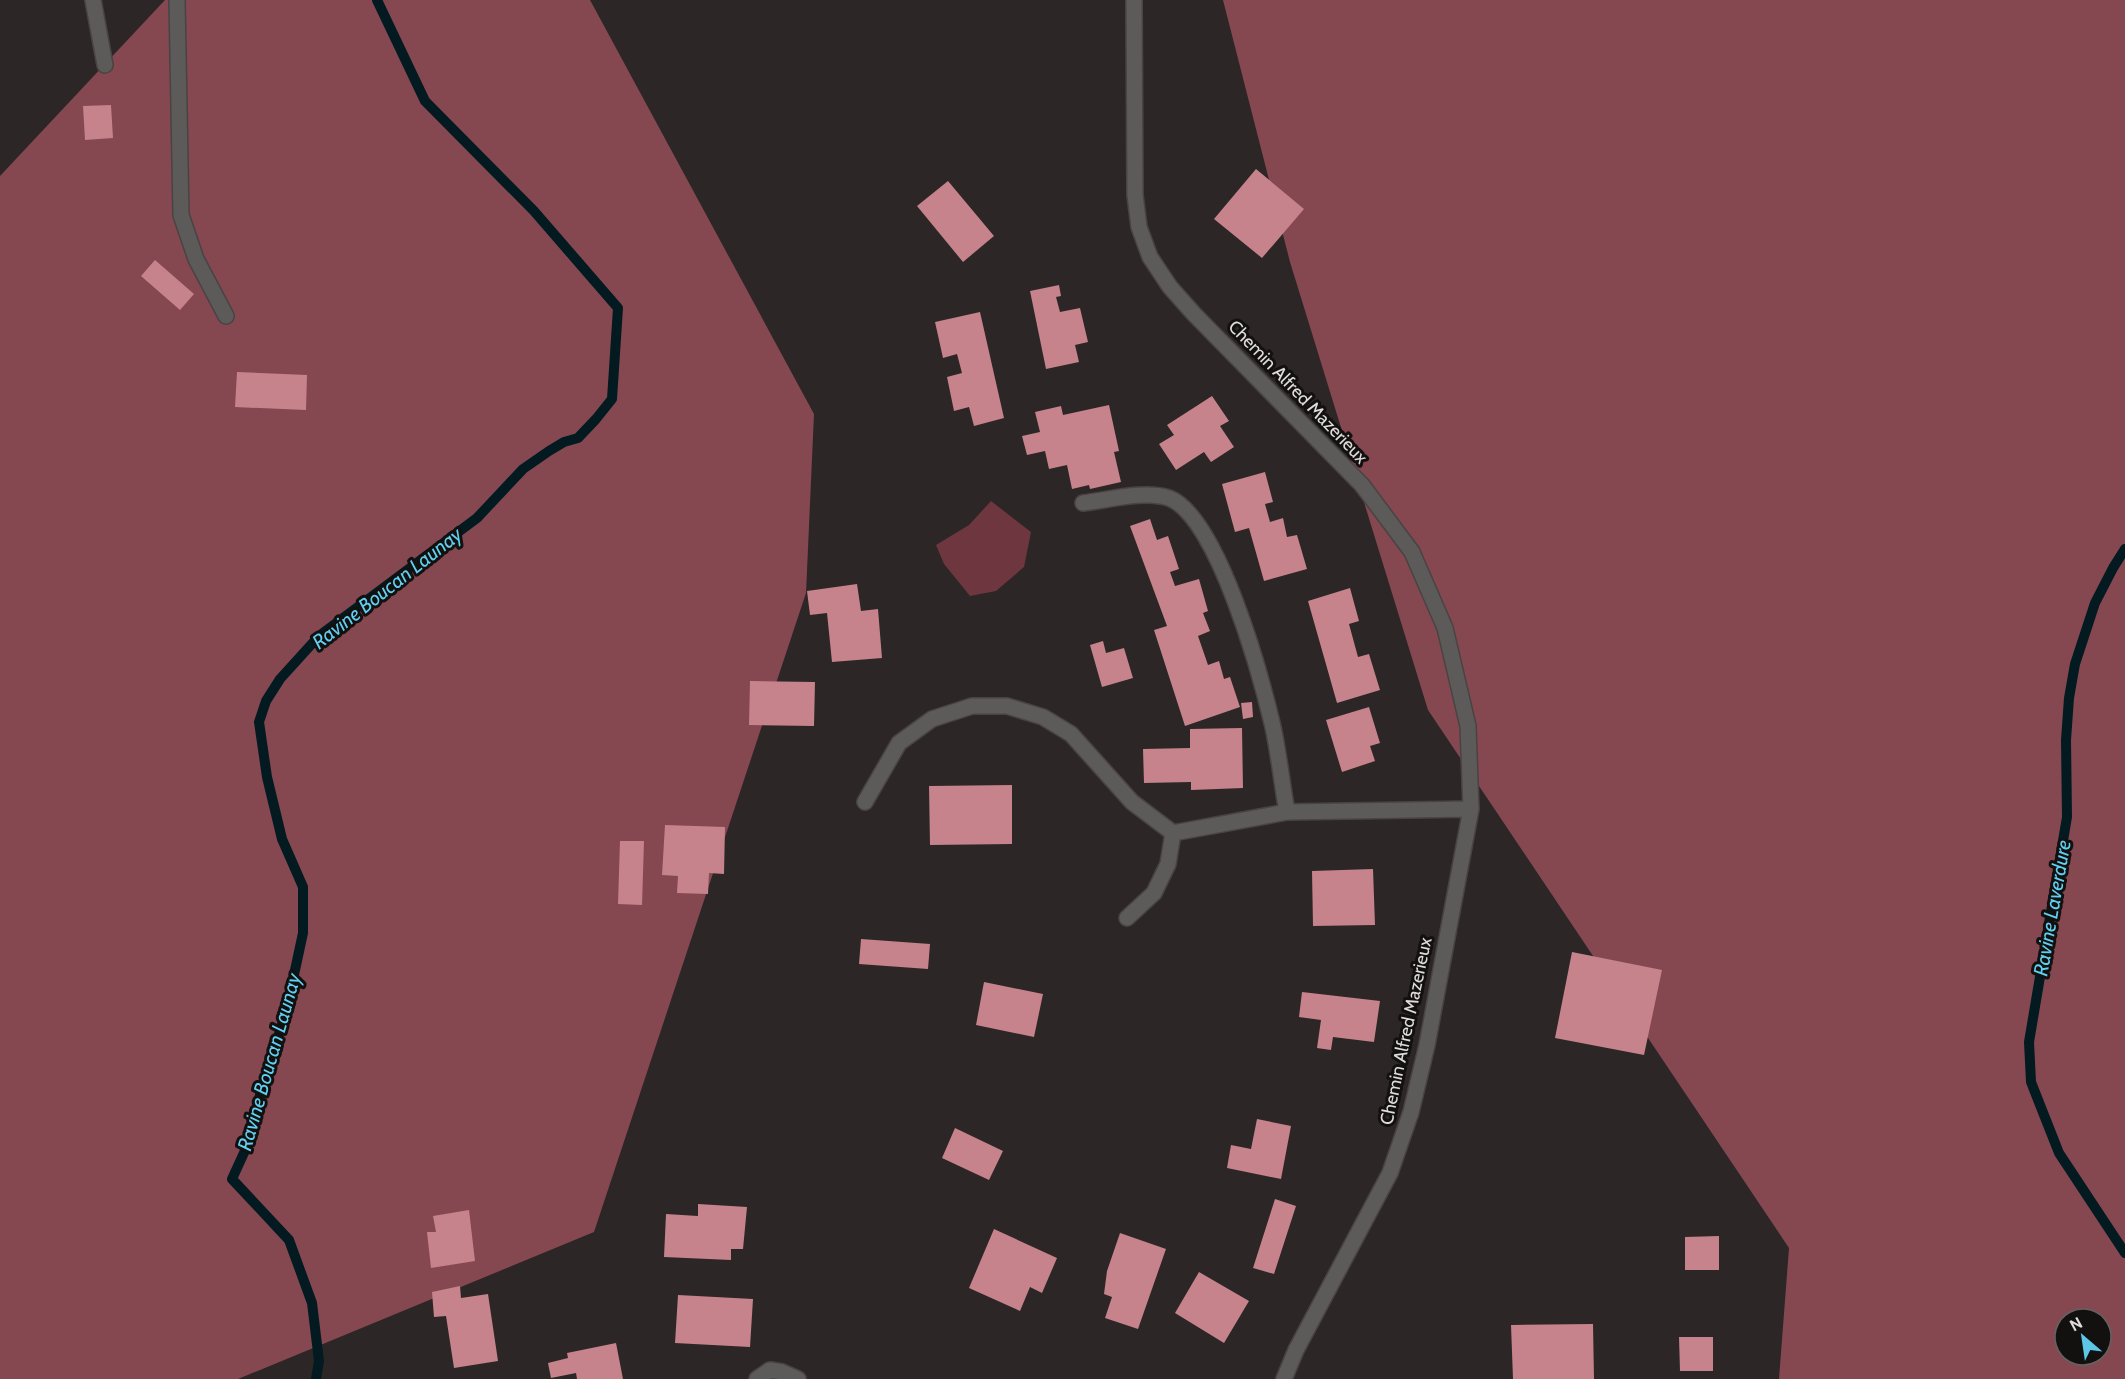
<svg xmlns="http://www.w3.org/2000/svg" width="2125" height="1379" viewBox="0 0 2125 1379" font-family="Cabin,sans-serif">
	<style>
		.green { fill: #6e363f }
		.forest { fill: #854851; fill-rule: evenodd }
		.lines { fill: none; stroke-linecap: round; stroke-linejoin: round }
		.stream { stroke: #031a21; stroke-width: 10 }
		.building { fill: #c6838b }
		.minor-casing { stroke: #494344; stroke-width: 18 }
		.minor { stroke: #5d5a5a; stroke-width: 15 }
		.labels { text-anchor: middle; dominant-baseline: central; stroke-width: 6; stroke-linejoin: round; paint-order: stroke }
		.street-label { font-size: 18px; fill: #e0dcdc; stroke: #131010 }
		.water-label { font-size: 20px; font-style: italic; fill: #5fd0f2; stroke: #131010 }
	</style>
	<rect width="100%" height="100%" fill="#2c2627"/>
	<path class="green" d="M991,501L1031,532L1024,567L996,591L970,596L944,564L936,545L969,525Z"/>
	<path class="forest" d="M165,0H590L814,414L806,593L594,1232L238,1379H0V176Z
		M1223,0H2125V1379H1779L1789,1248L1428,710L1290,262ZM2065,1319H2101V1355H2065Z"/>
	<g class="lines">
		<path class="stream" d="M2125,549L2113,568L2095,603L2075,664L2069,698L2066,740L2067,817L2029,1042L2031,1082L2059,1153L2125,1253
			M316,1379L319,1361L312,1303L289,1240L232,1179L248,1144L261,1091L286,1012L303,933V887L282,839L267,777L259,722L266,701L280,679L319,636L477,518L523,469L549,451L564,442L578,438L596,419L612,399L618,308L534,211L425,101L377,0"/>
	</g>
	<path class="building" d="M111,105L113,138L85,140L83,106Z
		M1256,169L1304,209L1262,258L1214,219Z
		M948,181L994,236L963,262L917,206Z
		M155,260L194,294L180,310L141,276Z
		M1059,285L1061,296L1056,297L1060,312L1080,308L1088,342L1075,345L1079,362L1046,369L1030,291Z
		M980,312L1004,418L974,426L969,407L954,411L947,377L962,373L957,354L943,358L935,322Z
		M237,372L307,375L306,410L235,407Z
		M1212,396L1229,421L1220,426L1234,447L1211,462L1204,452L1176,470L1159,444L1174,435L1167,425Z
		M1109,405L1119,451L1114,452L1121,482L1090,489L1089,485L1072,489L1067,465L1049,469L1045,451L1027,455L1022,436L1040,432L1035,412L1061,406L1063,415Z
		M1265,472L1273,502L1265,504L1270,522L1283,518L1287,537L1297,535L1307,569L1264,581L1249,528L1235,532L1222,484Z
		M1150,519L1157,540L1168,536L1179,569L1170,572L1175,586L1199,579L1208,611L1203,613L1210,631L1198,636L1208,665L1219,661L1224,679L1230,677L1240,707L1185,726L1154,630L1167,626L1130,526Z
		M857,584L861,611L878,609L882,658L832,662L827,613L810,615L807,591Z
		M1350,588L1359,621L1349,624L1358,657L1369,654L1380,690L1337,703L1308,601Z
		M1103,641L1106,653L1124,648L1133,678L1102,687L1090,645Z
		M750,681L815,682L814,726L749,725Z
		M1252,702L1253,717L1243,719L1241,703Z
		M1369,707L1380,743L1370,746L1375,761L1342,772L1326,720Z
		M1242,728L1243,788L1191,790V782L1144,783L1143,749L1190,748V729Z
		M1012,785V844L930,845L929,786Z
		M665,825L725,827L724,874L709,873L708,894L677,893L678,876L662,875Z
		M620,841H644L642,905L618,904Z
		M1373,869L1375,925L1313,926L1312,871Z
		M861,939L930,944L928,969L859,964Z
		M1572,952L1662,970L1644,1055L1555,1038Z
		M984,982L1043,994L1034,1037L976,1025Z
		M1302,992L1380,1001L1374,1042L1333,1037L1331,1050L1317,1048L1321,1020L1299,1017Z
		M1257,1119L1291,1126L1281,1179L1227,1168L1231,1145L1251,1149Z
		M955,1128L1003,1151L989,1180L942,1158Z
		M1275,1199L1296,1206L1274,1274L1253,1268Z
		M698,1204L747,1207L743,1249H731V1260L664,1257L666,1214L698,1216Z
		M469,1210L475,1261L431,1268L427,1232H436L433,1216Z
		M994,1229L1057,1258L1042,1293L1030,1287L1020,1311L969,1288Z
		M1120,1233L1166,1249L1138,1329L1105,1318L1112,1297L1104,1294L1107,1271Z
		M1719,1236V1270H1685V1237Z
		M1199,1272L1249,1301L1224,1343L1175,1313Z
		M460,1286L461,1298L488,1294L498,1361L454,1368L446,1316L434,1317L432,1292Z
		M678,1295L753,1299L750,1347L675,1343Z
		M1593,1324L1594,1379H1513L1511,1325Z
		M1679,1337H1713V1371H1680Z
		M616,1343L623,1379H577L576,1373L551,1378L548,1363L568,1358L567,1353Z"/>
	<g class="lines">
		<defs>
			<path id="minor" d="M93,0L105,65
				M177,0L181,215L196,259L226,316
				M1134,0L1135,195L1139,227L1150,257L1170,287L1194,314L1362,485L1412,552L1445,628L1468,726L1471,809L1427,1045L1411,1112L1390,1173L1296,1350L1284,1379
				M1083,503C1108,500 1146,490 1169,498C1218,517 1261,676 1273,727C1279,755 1282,784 1287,812
				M865,802L899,743L932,719L972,706H1007L1043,717L1071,734L1132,802L1173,833L1168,864L1154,893L1127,918
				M1173,833L1287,812L1471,809
				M757,1379L770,1370L782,1372L798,1379"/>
		</defs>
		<use href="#minor" class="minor-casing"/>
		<use href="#minor" class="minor"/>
	</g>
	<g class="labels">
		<g class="street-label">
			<text transform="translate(1298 392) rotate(46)">Chemin Alfred Mazerieux</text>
			<text transform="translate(1406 1031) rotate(-78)">Chemin Alfred Mazerieux</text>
		</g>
		<g class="water-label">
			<text transform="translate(387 588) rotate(-38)">Ravine Boucan Launay</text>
			<text transform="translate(2052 908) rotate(-80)">Ravine Laverdure</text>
			<text transform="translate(269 1062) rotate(-74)">Ravine Boucan Launay</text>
		</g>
	</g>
	<g transform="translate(2083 1337) rotate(331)"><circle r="28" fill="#131010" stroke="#656262" stroke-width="1.5"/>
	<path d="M0-4.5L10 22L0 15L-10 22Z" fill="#5dc7e8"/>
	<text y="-9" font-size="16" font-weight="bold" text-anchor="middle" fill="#e0dcdc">N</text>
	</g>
</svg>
